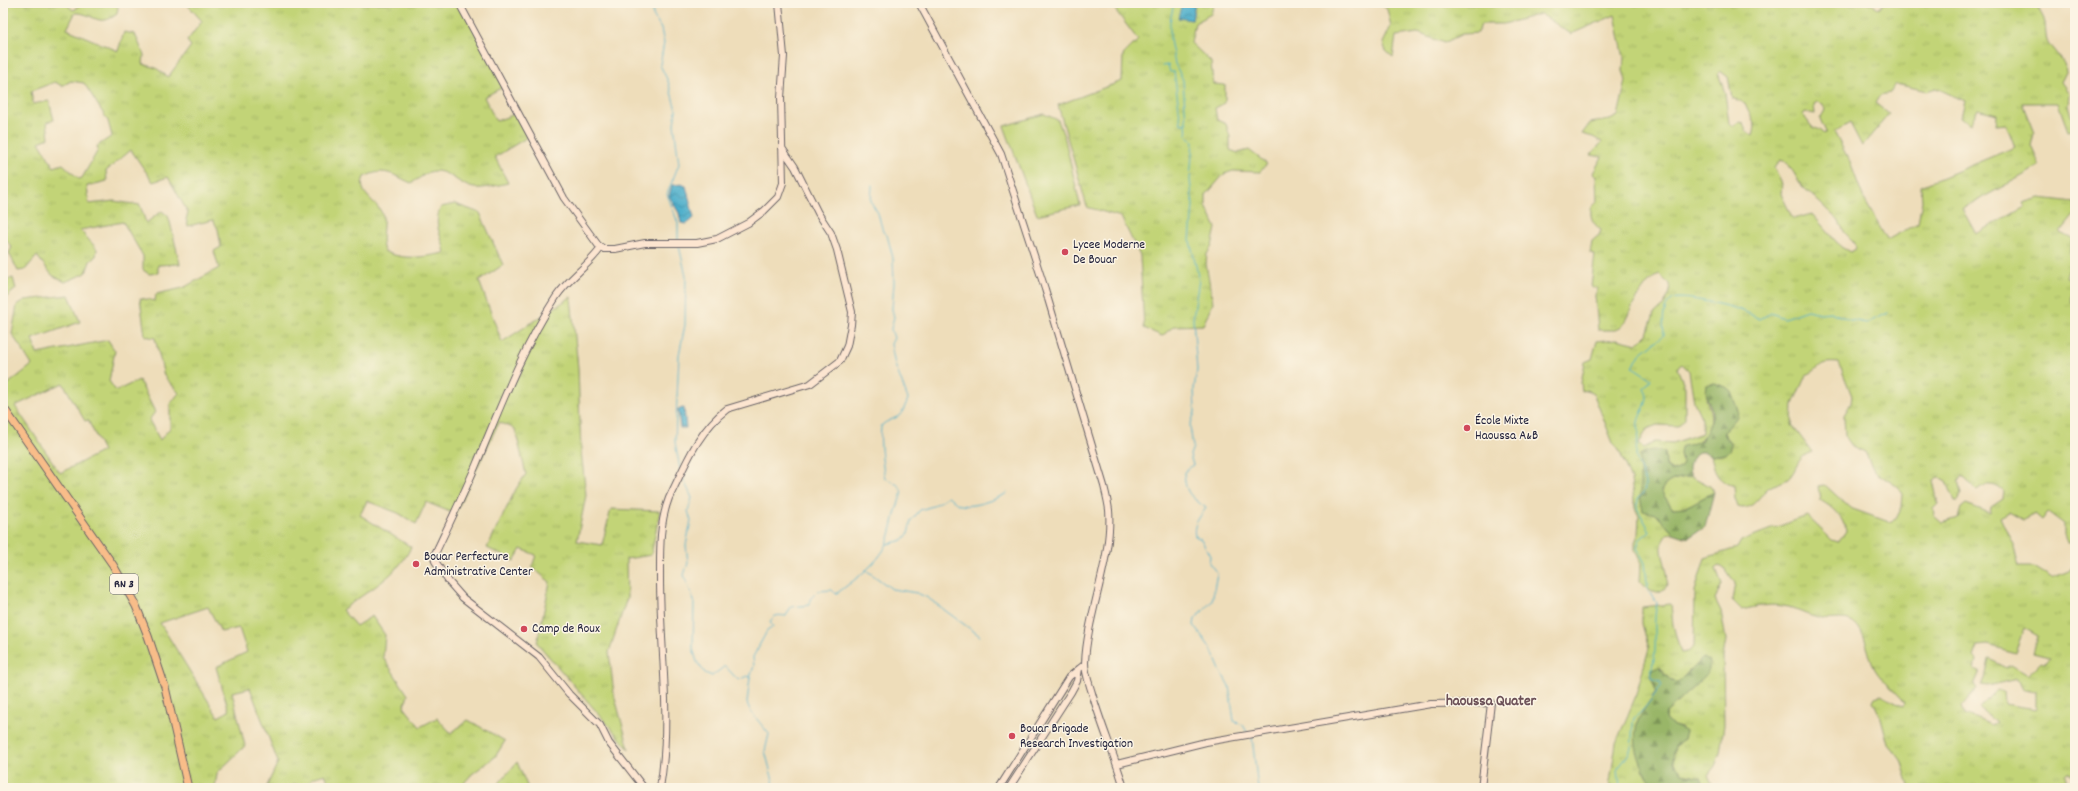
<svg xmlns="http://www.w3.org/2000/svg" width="2078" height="791" viewBox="0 0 2078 791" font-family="Dekko,sans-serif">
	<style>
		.grass { fill: url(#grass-tufts); stroke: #727b59; fill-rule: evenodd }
		.forest { fill: url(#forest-firs); stroke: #5e6c52 }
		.park { fill: #c2d477; stroke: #727b59 }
		.water { fill: url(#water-waves); stroke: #376883 }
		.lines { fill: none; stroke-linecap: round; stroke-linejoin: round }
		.stream { stroke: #4caecb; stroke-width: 1 }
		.secondary-casing { stroke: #696367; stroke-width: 8 }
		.primary-casing { stroke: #696367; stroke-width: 9 }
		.secondary { stroke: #fce5d0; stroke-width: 6 }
		.primary { stroke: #f8bd89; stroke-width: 7 }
		.poi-dot { fill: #d1495b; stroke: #fcf5e5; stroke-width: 1.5 }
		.labels { text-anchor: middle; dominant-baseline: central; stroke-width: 3; stroke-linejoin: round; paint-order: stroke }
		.shield { fill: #fcf5e5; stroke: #63616e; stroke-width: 1 }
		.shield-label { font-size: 12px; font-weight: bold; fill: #22223b }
		.poi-label { font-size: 13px; fill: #22223b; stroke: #fcf5e5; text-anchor: start }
		.quarter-label { font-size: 15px; font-weight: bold; fill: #6c5158; stroke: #fcf5e5 }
	</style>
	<defs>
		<pattern id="grass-tufts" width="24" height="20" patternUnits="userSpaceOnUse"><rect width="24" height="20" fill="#c2d477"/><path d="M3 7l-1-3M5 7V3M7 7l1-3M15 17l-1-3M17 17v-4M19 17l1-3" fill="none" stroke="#a6b668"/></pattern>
		<pattern id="forest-firs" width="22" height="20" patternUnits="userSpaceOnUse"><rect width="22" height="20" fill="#99b668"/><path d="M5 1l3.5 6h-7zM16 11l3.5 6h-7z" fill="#7c9457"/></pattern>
		<pattern id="water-waves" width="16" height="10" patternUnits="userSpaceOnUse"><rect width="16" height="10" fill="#4caecb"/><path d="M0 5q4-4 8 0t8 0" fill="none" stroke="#3f8da6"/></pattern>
	</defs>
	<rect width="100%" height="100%" fill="#fcf5e5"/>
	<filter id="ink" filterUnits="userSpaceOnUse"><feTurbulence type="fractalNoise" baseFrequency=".025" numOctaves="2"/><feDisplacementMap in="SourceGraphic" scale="8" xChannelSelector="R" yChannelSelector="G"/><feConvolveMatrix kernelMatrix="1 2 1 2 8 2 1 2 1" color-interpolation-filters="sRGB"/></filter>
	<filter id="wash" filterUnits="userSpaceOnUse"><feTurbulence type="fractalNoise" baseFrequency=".012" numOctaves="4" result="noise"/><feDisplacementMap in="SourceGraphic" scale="16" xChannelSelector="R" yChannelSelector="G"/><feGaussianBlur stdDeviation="0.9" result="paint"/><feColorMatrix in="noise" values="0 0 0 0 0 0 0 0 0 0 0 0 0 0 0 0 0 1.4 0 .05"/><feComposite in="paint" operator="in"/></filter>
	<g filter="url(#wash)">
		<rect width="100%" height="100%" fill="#eeddba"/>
		<path class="grass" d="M3,3H65L73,10L76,9L79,3H116L118,7L117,14C98,29 93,12 75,13L67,29L118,51L124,32L135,34L144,55L143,64L156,68L168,77L191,46L187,41L202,21L186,3H461L505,86L484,97L496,121L518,113L531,135L495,157L508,183C498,185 485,189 475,188C460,187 446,166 429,172C425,174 417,180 411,183C391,174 385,167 364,177C356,196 380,201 383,217C384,229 380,240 384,251C404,261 423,257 445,253C442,235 432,225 441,207L455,204L480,213L503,265L479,281L502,342L571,297L578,368L581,451L586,495L577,541L602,545L611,509L660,511L651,555L626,559L627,598L609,652L614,694L629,749L537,643L550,582L532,567L536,555L521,549L514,561L487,548L516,489L526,474L515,429L499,422L455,514L426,502L416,524L398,513L367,501L360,515L411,547C398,576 367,591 342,610L356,626L372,616L385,635L383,657L408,695L404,707L420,727L437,718L451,733L468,720L505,741L495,757L472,774L464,783L471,788H331L325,774L312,778L305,788L295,784L291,788H266L278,762L250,688L232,692L245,746L217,773L215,788H3V378L8,384L32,365L12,334L17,305L25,300L69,295L80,322L32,339L37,354L108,340L115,351L109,381L116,391L139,380L155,412L149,420L160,440L170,428V404L179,393L164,376L155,338L145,336L140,298L155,301L156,294L183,288L219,268L214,251L221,247L218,229L213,220L188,226L186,219L188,213L168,177L153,182L131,150L106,171L107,181L87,186L89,204L114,201L140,205L146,223L162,211L168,216L170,222L180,264L158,265V273L149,274L143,270V256L123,222L80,230L97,249L96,256L90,261L86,273L65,282L52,275L37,256L25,270L18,271L9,253L12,247L3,236ZM71,81L84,83L108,121L112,136L97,146L98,150L82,178L79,179L63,164L54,167L39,142L49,138L47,122L54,120L49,101L33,104L31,91L55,82L62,86ZM63,383L85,421L88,420L103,451L60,473L15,406ZM208,607L221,632L239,628L247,652L216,667L229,711L218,717L160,623Z
			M1110,3H1182L1179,17L1192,20L1195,3H1214L1211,14L1195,23L1191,43L1211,62L1213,84L1225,85V103L1215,108L1217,120L1226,124L1230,137V150L1238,153L1249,150L1267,164L1260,172L1233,171L1224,174L1206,195V206L1216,228L1212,246L1207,254L1206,264L1213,303L1203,325L1174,326L1162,336L1144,328L1140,256L1121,217L1087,207L1058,105L1122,81L1123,55L1138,40Z
			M1379,3H1872L1879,9L1884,3H2037C2038,11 2044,16 2045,23C2046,30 2045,38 2049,44C2055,53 2063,59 2067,70L2061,82L2069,93L2068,105L2075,129L2068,131L2058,103H2022L2034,133L2031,146L2040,166L1962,209L1976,234L2025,207L2023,203L2040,198L2075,202V214L2060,233L2072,239L2069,254L2072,260L2066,277L2074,279L2071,302H2075V541L2067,542L2064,536V524L2048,512L2042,520L2035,514L2023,520L2009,512L2000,517L2014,548L2019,567H2034L2052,578L2071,570L2075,564V776L2068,772L2065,774L2067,784L2054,788H1910L1901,760L1888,744L1881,718L1873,701L1875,697L1881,695L1900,705L1903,706L1905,703C1896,689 1878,680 1872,663C1867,650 1866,632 1853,622C1843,616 1833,621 1823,619C1811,617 1799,611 1788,607C1773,603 1757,606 1742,610L1732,600L1735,583L1725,568L1718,566L1716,569L1722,584L1715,599L1721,611L1726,640L1723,657L1724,725L1720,753L1715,766L1708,775L1714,788H1705L1701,777L1682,773L1673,762C1674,751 1673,745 1684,739L1682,728L1669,725L1665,719L1666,713L1706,675L1698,662L1678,682L1671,681L1659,667L1651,677L1656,691L1638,721L1643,769L1654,788H1609L1616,743L1635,698L1649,648L1642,624V607L1671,604L1673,625L1681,653L1688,652L1694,647L1695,591L1705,558L1737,548L1741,541L1750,537L1807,516L1832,540L1838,542L1846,531C1843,516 1832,507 1820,500L1818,486L1825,485L1850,508L1889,522L1896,519L1902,507L1903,493L1898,487L1874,471L1865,452L1852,446L1845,436L1844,415L1851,403L1852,396L1839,363C1815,361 1824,368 1806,375L1793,404L1792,425L1812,452C1795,458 1799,468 1788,479C1782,483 1773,484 1768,488C1760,495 1752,512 1738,507L1735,499L1734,486C1715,479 1716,474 1711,456L1726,454V438L1723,432L1737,417C1732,396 1736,390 1714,383L1706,399C1719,429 1704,439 1680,454L1683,464L1679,469L1672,471L1666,466L1665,453L1656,514L1673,533L1666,534C1665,537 1662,542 1662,546C1660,558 1678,587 1658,592C1650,594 1646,587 1640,581L1641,563L1635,550V542L1638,535L1639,516L1635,508L1631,480L1621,455L1613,443L1594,395L1587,390L1582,391L1581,383L1585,362L1592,359L1597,341L1617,339L1637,344L1647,334L1654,314L1664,305L1670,292L1669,284L1659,274C1643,283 1630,311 1622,327L1616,330H1598L1595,295L1598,288L1591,287L1595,254L1590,253L1592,241L1599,235L1601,230C1593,223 1590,219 1591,208L1597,202L1596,176L1593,173L1602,157L1591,155L1602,142L1593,137L1582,134L1590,123L1610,120L1618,116L1626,81L1623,70L1624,58L1615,15L1571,34L1541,14L1504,24H1481L1478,33L1462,34L1444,43L1418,33L1396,36L1393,57L1386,51L1383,43L1391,26L1387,9ZM1720,71L1728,77L1732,98L1745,103L1755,126L1753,136L1747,132L1743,123L1739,122L1734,126L1729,123L1725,93L1718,73ZM1896,84L1927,91L1936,88L1965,101L1961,117L1970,124L1978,109L1997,114L1996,125L2006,124L2015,147L1921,186L1922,201L1918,223L1887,240L1864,199L1849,160L1834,132L1850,123L1862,146L1889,114L1875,103L1880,95L1890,93ZM1817,102L1823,104L1825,110L1820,119L1826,132L1824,134L1819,130L1812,127L1803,115L1805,112L1815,114L1814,104ZM1780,160L1787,162L1802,186L1838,220L1845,233L1855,243L1856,249L1850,252L1841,247L1812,214L1793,219L1781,194L1782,184L1774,168ZM1682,364L1689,371L1694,402L1702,419V433L1673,443L1655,442L1644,448L1639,444L1647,429L1657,425L1678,426L1685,418V387L1677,368ZM1962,476L1977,490C1986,482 1996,484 2004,492L2003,499L1991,507L1990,513L1966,504L1961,508L1958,518L1942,523L1934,516L1933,509L1938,504L1933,480L1938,477L1947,482L1955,501H1958L1961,494L1958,481ZM2024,628L2038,636L2033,654L2049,658L2045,663L2040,662L2028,675L2011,665L2007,668L1989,659L1985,679L1981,685L1988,686L2018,679L2023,690L2036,691V709L2004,704L2003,692L1997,690L1979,708L1997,722L1992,725L1964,714L1961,707L1977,688L1974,685L1980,671L1974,669L1976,660L1973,657L1977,646L1988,645L2015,653Z
			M13,278L16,289L3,300V281Z
			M1691,476L1710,486L1714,492L1686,507L1672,508L1661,491C1668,478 1679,479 1691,476Z
			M517,762L528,788H495Z"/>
		<path class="forest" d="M1714,383L1726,387L1731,391L1738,411L1737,417L1724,432L1726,438L1731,442V449L1726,454L1711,456L1705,452H1698C1691,461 1686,465 1691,476C1679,479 1668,478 1661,491L1672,508L1686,507L1714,492L1705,527L1688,538L1673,533L1656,514L1643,511L1640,497V455C1648,449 1657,449 1665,453L1666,466L1672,471L1679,469L1683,464L1680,454L1681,447L1701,441C1706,432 1712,424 1712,414C1711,402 1704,400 1707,385Z
			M1703,658L1709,662V669L1706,675L1666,713L1665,719C1670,727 1679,726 1686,732L1684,739C1673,745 1674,751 1673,762L1682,773L1701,777L1705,788H1654C1642,768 1630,745 1638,721C1642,710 1651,700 1656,691L1651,676L1652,670L1658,667L1671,681L1678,682Z"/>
		<path class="park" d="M1044,114L1058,120L1065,139L1080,205L1037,215L1004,126Z"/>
		<path class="water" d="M1182,3H1195L1192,20L1178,18Z
			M683,184L686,186L694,218L687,224L681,223L679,213L669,196L672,185Z
			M684,408L686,428H680L678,409Z"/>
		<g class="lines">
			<path class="stream" d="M653,3V15L661,29L664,43L660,65L668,81L676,110L674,124L679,164L667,194L678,223V241
				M1174,3L1170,21V40L1175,64L1183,80L1187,137L1193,141L1190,180L1193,205L1190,241L1199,279L1193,319L1197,370L1194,389L1195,412L1190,426L1193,447L1190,455L1193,465L1184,472C1185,493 1190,496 1206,508C1200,517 1192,525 1195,536L1201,539L1210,556L1209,563L1217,573L1212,601L1195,619L1194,625L1211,649L1220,670L1229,686L1234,721L1243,725L1247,732
				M1162,66L1168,65L1170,72H1174L1181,124L1187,123
				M679,246L686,276L685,325L679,355L675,442L680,469
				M682,476L692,498L688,511L691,521L686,545L688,563L684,575L694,601L693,649L697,662L705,673L712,676L725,666L738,680L747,676L750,677
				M887,544L903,540L908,534L911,521L920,510L933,506L948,496C952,499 956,504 961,505C973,508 997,499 1007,493
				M866,570L892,589L917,593L928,598L980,636
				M1252,737L1258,788
				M775,788L765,751L769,734L751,712L747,703L750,677L754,666L753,657L767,631L773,627L770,622C774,614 779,615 786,616L791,607L810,605V599L818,591L832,590L836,594C854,580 877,565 887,544C891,534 893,521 896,511C902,490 908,489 885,478C883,470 878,430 882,425C886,421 894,419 899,416C903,412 906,404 908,399L895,365L891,344L894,338L891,329L894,317L892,309L894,283L893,258L887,235L883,232L878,213L871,202L872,185
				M1620,788L1618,768C1638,745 1629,743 1634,718C1646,709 1652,697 1662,685L1660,681L1652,678C1650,669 1655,659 1655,650C1656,633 1653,621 1657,603L1648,591L1645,563L1637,548L1639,540L1650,531L1637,508L1638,498C1655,485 1636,469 1636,453C1636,446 1639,438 1639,431C1639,428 1637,426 1638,422C1641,409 1652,401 1644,388L1651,379L1633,367L1640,354L1664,335C1663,325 1661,304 1674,299C1682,295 1730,306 1740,310C1747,312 1753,316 1760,319L1771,313L1784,318L1807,310L1821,313L1830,312L1850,320L1867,323L1888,313"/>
		</g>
	</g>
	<g filter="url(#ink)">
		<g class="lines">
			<defs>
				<path id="secondary" d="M459,3L564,198L598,245L604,249H615L645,243H697L717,239L748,223L764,211L778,197L783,183L781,98L784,56L779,3
					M919,3L1001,154L1045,289L1104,486C1106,494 1108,502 1109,510C1113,557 1087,614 1085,663C1085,673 1089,683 1092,693C1101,725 1115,756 1124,788
					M601,248C588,266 569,278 556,297C522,349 500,408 476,465C463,496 448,526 434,556L435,561L449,582L463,598L539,657L569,694L600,725L609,743L644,788
					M1117,764L1206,742L1431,704L1491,703L1481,788
					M660,788C672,719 660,649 660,579C660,552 659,524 669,498C685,466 697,432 727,409L810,384L840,361L847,346L851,325L852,312L837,250L831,233L818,213L795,167L782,148
					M999,788L1069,677L1085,664
					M1009,788L1071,692L1077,681L1079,669"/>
				<path id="primary" d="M3,407L113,565L136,606L148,636L165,687L188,788"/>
			</defs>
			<use href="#secondary" class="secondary-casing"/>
			<use href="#primary" class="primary-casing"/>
			<use href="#secondary" class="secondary"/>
			<use href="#primary" class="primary"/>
		</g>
	</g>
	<g class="poi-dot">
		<circle cx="1065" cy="252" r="4"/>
		<circle cx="1467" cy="428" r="4"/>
		<circle cx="416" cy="564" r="4"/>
		<circle cx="524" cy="629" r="4"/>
		<circle cx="1012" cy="736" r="4"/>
	</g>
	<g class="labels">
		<rect class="shield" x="110" y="574" width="28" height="20" rx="3"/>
		<g class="shield-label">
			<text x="124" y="584">RN 3</text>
		</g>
		<g class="poi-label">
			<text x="1073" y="245">Lycee Moderne<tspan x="1073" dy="15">De Bouar</tspan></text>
			<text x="1475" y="421">École Mixte<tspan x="1475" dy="15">Haoussa A&amp;B</tspan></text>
			<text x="424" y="557">Bouar Perfecture<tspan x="424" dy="15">Administrative Center</tspan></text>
			<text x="532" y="629">Camp de Roux</text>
			<text x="1020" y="729">Bouar Brigade<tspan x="1020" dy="15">Research Investigation</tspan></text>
		</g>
		<g class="quarter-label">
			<text x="1491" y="702">haoussa Quater</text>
		</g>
	</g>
	<rect width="2078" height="791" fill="none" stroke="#fcf5e5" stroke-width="16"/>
</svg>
